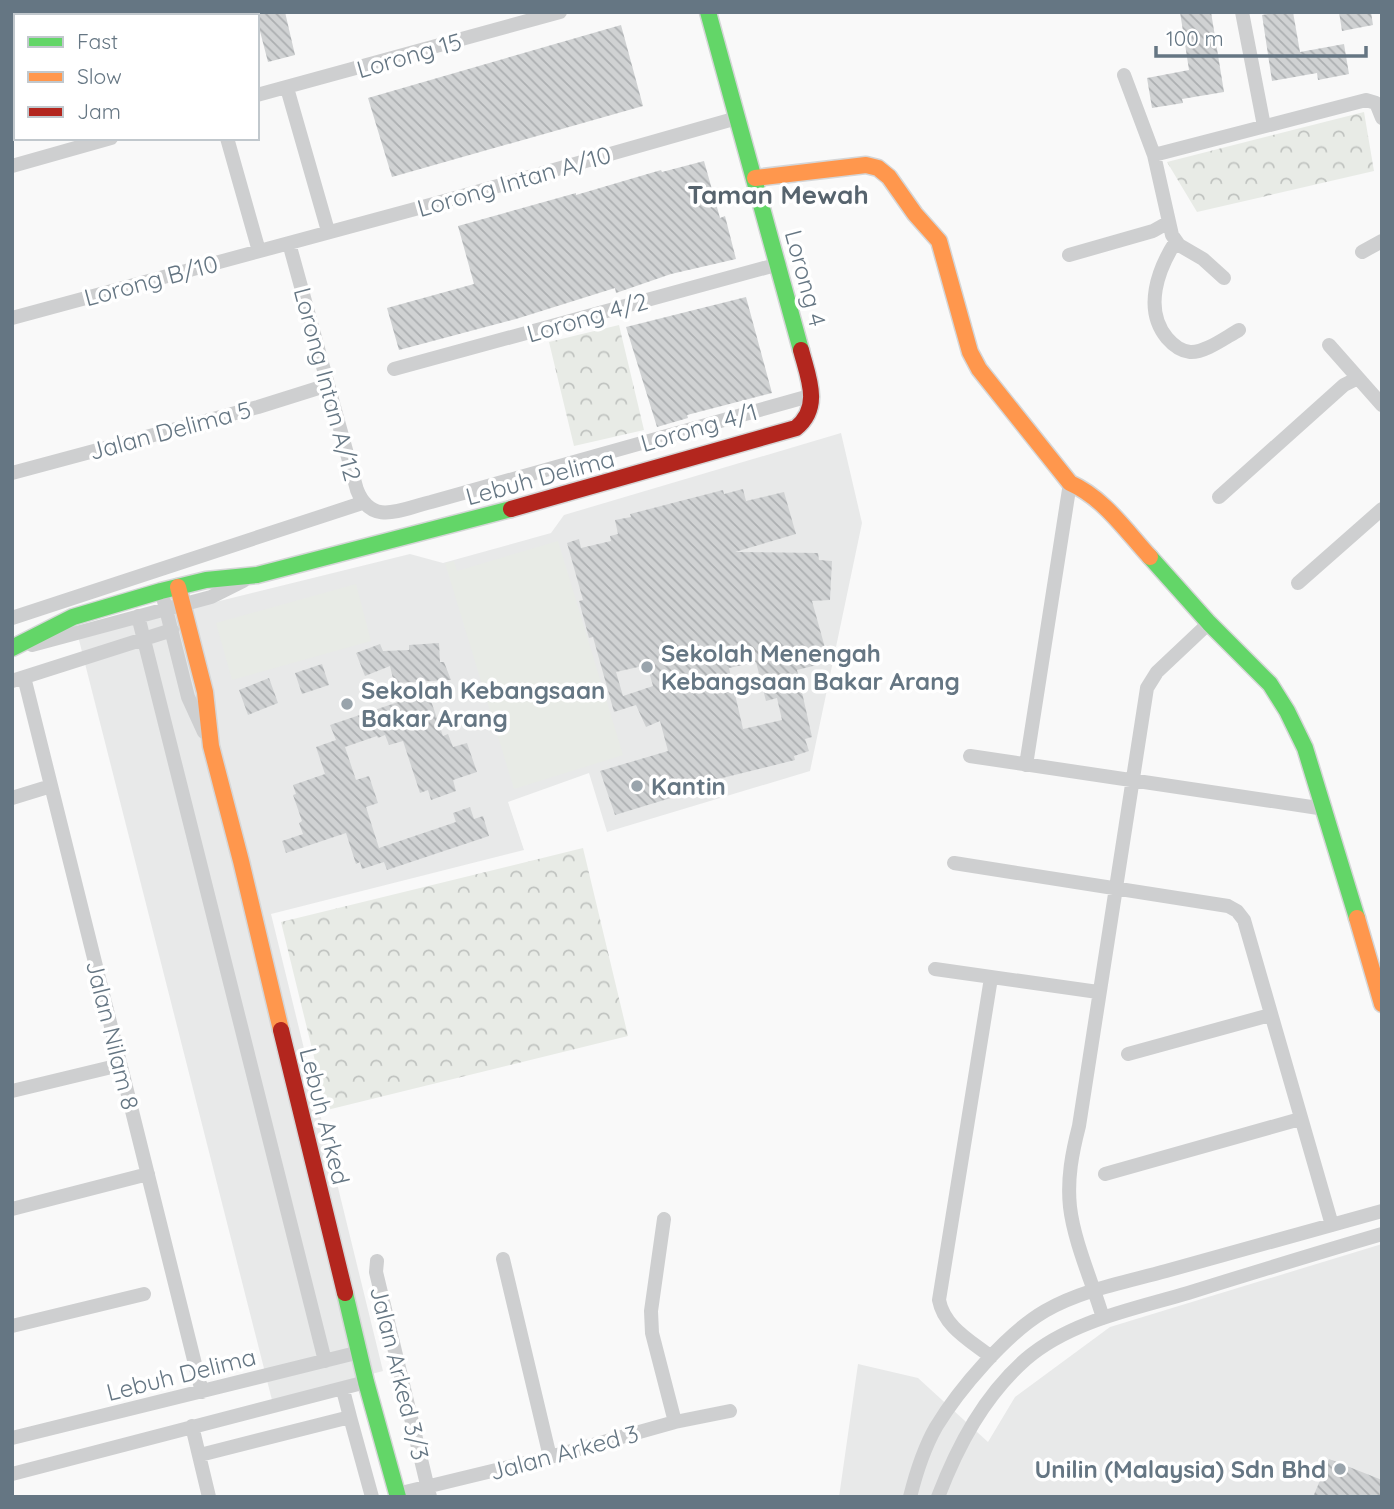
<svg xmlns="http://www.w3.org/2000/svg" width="1394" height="1509" viewBox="0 0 1394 1509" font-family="Quicksand,sans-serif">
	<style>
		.built { fill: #e8e9e9 }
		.park { fill: url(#park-crowns) }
		.garden { fill: #e8ebe6 }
		.building { fill: url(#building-back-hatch); fill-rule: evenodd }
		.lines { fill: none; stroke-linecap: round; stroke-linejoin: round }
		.fast-casing { stroke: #d5d6d7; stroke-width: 19 }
		.slow-casing { stroke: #d5d6d7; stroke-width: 19 }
		.jam-casing { stroke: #d5d6d7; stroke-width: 19 }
		.street { stroke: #cecfd0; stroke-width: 14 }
		.fast { stroke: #63d668; stroke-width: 16 }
		.slow { stroke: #ff974d; stroke-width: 16 }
		.jam { stroke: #b3261e; stroke-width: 16 }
		.poi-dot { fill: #99a4ac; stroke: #fff; stroke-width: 2.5 }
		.labels { text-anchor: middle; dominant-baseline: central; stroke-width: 7; stroke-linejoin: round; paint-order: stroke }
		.street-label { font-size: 24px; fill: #657683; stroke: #fff }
		.poi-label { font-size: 24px; font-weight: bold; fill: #657683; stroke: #fff; text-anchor: start }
		.neighbourhood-label { font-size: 26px; font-weight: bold; fill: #57646e; stroke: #fff }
	</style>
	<defs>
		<pattern id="park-crowns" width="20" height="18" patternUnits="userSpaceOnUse" patternTransform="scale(1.75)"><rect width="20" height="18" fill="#e8ebe6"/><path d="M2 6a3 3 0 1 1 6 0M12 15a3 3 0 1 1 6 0" fill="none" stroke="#c0c3c0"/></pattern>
		<pattern id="building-back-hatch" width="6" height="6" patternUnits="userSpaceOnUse" patternTransform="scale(1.75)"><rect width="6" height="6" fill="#d0d2d3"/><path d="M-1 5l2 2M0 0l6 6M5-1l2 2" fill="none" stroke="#acafb1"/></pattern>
	</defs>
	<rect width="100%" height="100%" fill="#f9f9f9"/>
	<path class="built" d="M841,433L862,523L810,771L607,832L589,773L508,802L524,850L271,914L383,1371L272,1400L78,636L410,554L443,563L551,533L564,515Z
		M1382,1244V1497H839L858,1364L918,1378L988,1442L1015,1397L1110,1327Z"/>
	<path class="park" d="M1364,112L1374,171L1197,212L1167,162Z
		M619,325L644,430L574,446L549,342Z
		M583,848L628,1036L327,1110L281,922Z"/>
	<path class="garden" d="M558,541L623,755L514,789L445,563L454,561L457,571Z
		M356,584L371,641L232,680L216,623Z"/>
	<path class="building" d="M255,12H285L295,55L268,62Z
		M1180,12H1211L1224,92L1182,99L1183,103L1152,108L1147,78L1189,70Z
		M1279,12H1293L1300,52L1344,44L1349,74L1318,80L1317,73L1272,81L1262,15Z
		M1339,12H1371L1373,25L1342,31Z
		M621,25L643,106L392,177L368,98Z
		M704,161L720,218L725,216L736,259L671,274L616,293L615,288L516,319L399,350L387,308L474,284L458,226L576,193V195L661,170L662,172Z
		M746,297L772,393L687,415L688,418L657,427L626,327Z
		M743,489L746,501L784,492L796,534L735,552L818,553L819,560L832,561L830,600L812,601L829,662L797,670L812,737L805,739L809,751L794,756L795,760L698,784L697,779L671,785L674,797L615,815L600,771L668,751L660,721L646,727L636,705L614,712L593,637L589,638L579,601L583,600L567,543L579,539L581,548L611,541L610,536L618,534L615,520L631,517L630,514L723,490L724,494ZM756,662L766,701L777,698L782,720L743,729L729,668ZM647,665L653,686L623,696L616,672Z
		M439,643L440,662H444L451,680L394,683L390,666L365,676L356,653L380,644L383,651L409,650V645Z
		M322,664L329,685L302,694L295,673Z
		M269,678L278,703L248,715L239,690Z
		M428,692L443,736L448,734L453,747L467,743L477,772L453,780L456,791L431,800L428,790L420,793L403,741L389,745L385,735L378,738L377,736L345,747L356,780L369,776L378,803L366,807L379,848L456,822L453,813L470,807L474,819L483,816L489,836L387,870L384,862L362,869L360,862L356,864L346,833L286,853L282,841L303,834L299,823L302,821L293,795L296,794L293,785L325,774L316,747L336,740L330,725Z
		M1329,1459L1382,1480V1497H1313Z"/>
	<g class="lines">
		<defs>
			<path id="fast" d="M708,12L801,350
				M1150,557L1209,623L1270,684L1287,711L1305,748L1357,918
				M12,648L73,617L161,591L206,580L257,575L511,509
				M345,1293L366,1382L398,1497"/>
			<path id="slow" d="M755,178L866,165L878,168L889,177L915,214L939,241L970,352L979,369L1070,483C1104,498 1126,531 1150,557
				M178,587L205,692L211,746L241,861L281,1030
				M1357,918L1382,1004"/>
			<path id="jam" d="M511,509L796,428C822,407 808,377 801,350
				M281,1030L345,1293"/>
		</defs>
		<use href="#fast" class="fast-casing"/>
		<use href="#slow" class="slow-casing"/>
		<use href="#jam" class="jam-casing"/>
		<path class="street" d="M230,12L231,16
			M1242,12L1264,126
			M23,16L35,12
			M1124,75L1154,155L1366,100L1376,103L1382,118
			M287,88L328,231
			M257,95L560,12
			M227,138L259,251
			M1154,155L1172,235L1179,245L1203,259L1224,278
			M12,166L111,138
			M1176,241C1158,269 1143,309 1167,338C1173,345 1180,351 1190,352C1205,353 1226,337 1239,330
			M289,243L357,490C372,527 401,509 431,502L813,395
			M1362,252L1382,241
			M1069,255L1153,231L1169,222
			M12,318L441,202L737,118
			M1329,345L1382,405
			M394,369L779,264
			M12,473L258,407L328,385
			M1219,497L1344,385L1358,378
			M1298,583L1382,509
			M164,601L188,697L204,732
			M138,616L325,1361
			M12,618L362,503
			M32,645L211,597L243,581
			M24,677L202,1392
			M12,681L172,630
			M970,756L1325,809
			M1026,765L1070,483
			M12,798L51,786
			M954,863L1228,906L1237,911L1244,920L1332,1225
			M935,969L1098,992
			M991,978L939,1300C944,1327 971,1341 991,1357
			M1128,1054L1270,1015
			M12,1091L120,1065
			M1105,1174L1300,1119
			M12,1209L148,1174
			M664,1219L651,1311L652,1333L675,1422
			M503,1259L550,1457
			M377,1261L376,1272L430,1497
			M1103,1318C1093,1284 1074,1242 1070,1207C1067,1179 1072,1153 1079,1126L1147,688L1157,672L1209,623
			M12,1326L144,1294
			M343,1390L350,1417
			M192,1426L209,1497
			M12,1438L360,1352
			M200,1455L350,1417L372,1497
			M12,1474L366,1382
			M397,1494L550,1457L675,1422L730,1411
			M910,1497C916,1473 924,1448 936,1427C959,1389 1007,1333 1045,1311C1081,1290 1126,1282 1166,1271C1238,1251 1310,1231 1382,1211
			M938,1497C958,1445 984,1396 1026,1359C1070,1321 1134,1309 1188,1293C1252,1273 1317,1253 1382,1234"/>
		<use href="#fast" class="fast"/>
		<use href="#slow" class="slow"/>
		<use href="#jam" class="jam"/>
	</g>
	<g class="poi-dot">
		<circle cx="647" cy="667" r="7"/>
		<circle cx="347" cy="704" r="7"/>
		<circle cx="637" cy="786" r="7"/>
		<circle cx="1340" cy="1469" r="7"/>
	</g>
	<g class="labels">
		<g class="street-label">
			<text transform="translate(409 55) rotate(-16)">Lorong 15</text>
			<text transform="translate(514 181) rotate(-16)">Lorong Intan A/10</text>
			<text transform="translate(806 278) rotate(75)">Lorong 4</text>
			<text transform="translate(151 280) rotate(-15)">Lorong B/10</text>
			<text transform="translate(587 317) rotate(-16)">Lorong 4/2</text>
			<text transform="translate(328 384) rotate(75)">Lorong Intan A/12</text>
			<text transform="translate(699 427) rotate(-16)">Lorong 4/1</text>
			<text transform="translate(170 430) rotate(-15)">Jalan Delima 5</text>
			<text transform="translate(540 477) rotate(-15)">Lebuh Delima</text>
			<text transform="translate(113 1035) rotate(76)">Jalan Nilam 8</text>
			<text transform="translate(325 1116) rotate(76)">Lebuh Arked</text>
			<text transform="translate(400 1373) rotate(76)">Jalan Arked 3/3</text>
			<text transform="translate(181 1374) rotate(-14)">Lebuh Delima</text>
			<text transform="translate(564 1452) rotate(-15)">Jalan Arked 3</text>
		</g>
		<g class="poi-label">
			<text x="661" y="653">Sekolah Menengah<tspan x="661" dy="28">Kebangsaan Bakar Arang</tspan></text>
			<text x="361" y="690">Sekolah Kebangsaan<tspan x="361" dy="28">Bakar Arang</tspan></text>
			<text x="651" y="786">Kantin</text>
			<text x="1326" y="1469" text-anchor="end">Unilin (Malaysia) Sdn Bhd</text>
		</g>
		<g class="neighbourhood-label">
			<text x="778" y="194">Taman Mewah</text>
		</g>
	</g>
	<rect width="1394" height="1509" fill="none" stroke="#657683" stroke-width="28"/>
	<rect x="14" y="14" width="245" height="126" fill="#ffffff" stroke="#c1c8cd" stroke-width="2"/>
	<rect x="28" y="37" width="35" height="10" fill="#63d668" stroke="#c1c8cd" stroke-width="2"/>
	<text x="77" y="49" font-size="21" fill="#657683">Fast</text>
	<rect x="28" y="72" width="35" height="10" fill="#ff974d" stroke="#c1c8cd" stroke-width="2"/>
	<text x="77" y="84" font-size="21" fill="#657683">Slow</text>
	<rect x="28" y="107" width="35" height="10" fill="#b3261e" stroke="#c1c8cd" stroke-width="2"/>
	<text x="77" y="119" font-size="21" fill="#657683">Jam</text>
	<path d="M1156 46v10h210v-10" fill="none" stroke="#657683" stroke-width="3.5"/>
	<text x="1166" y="46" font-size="21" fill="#657683" stroke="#ffffff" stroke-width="5" paint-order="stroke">100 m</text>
</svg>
